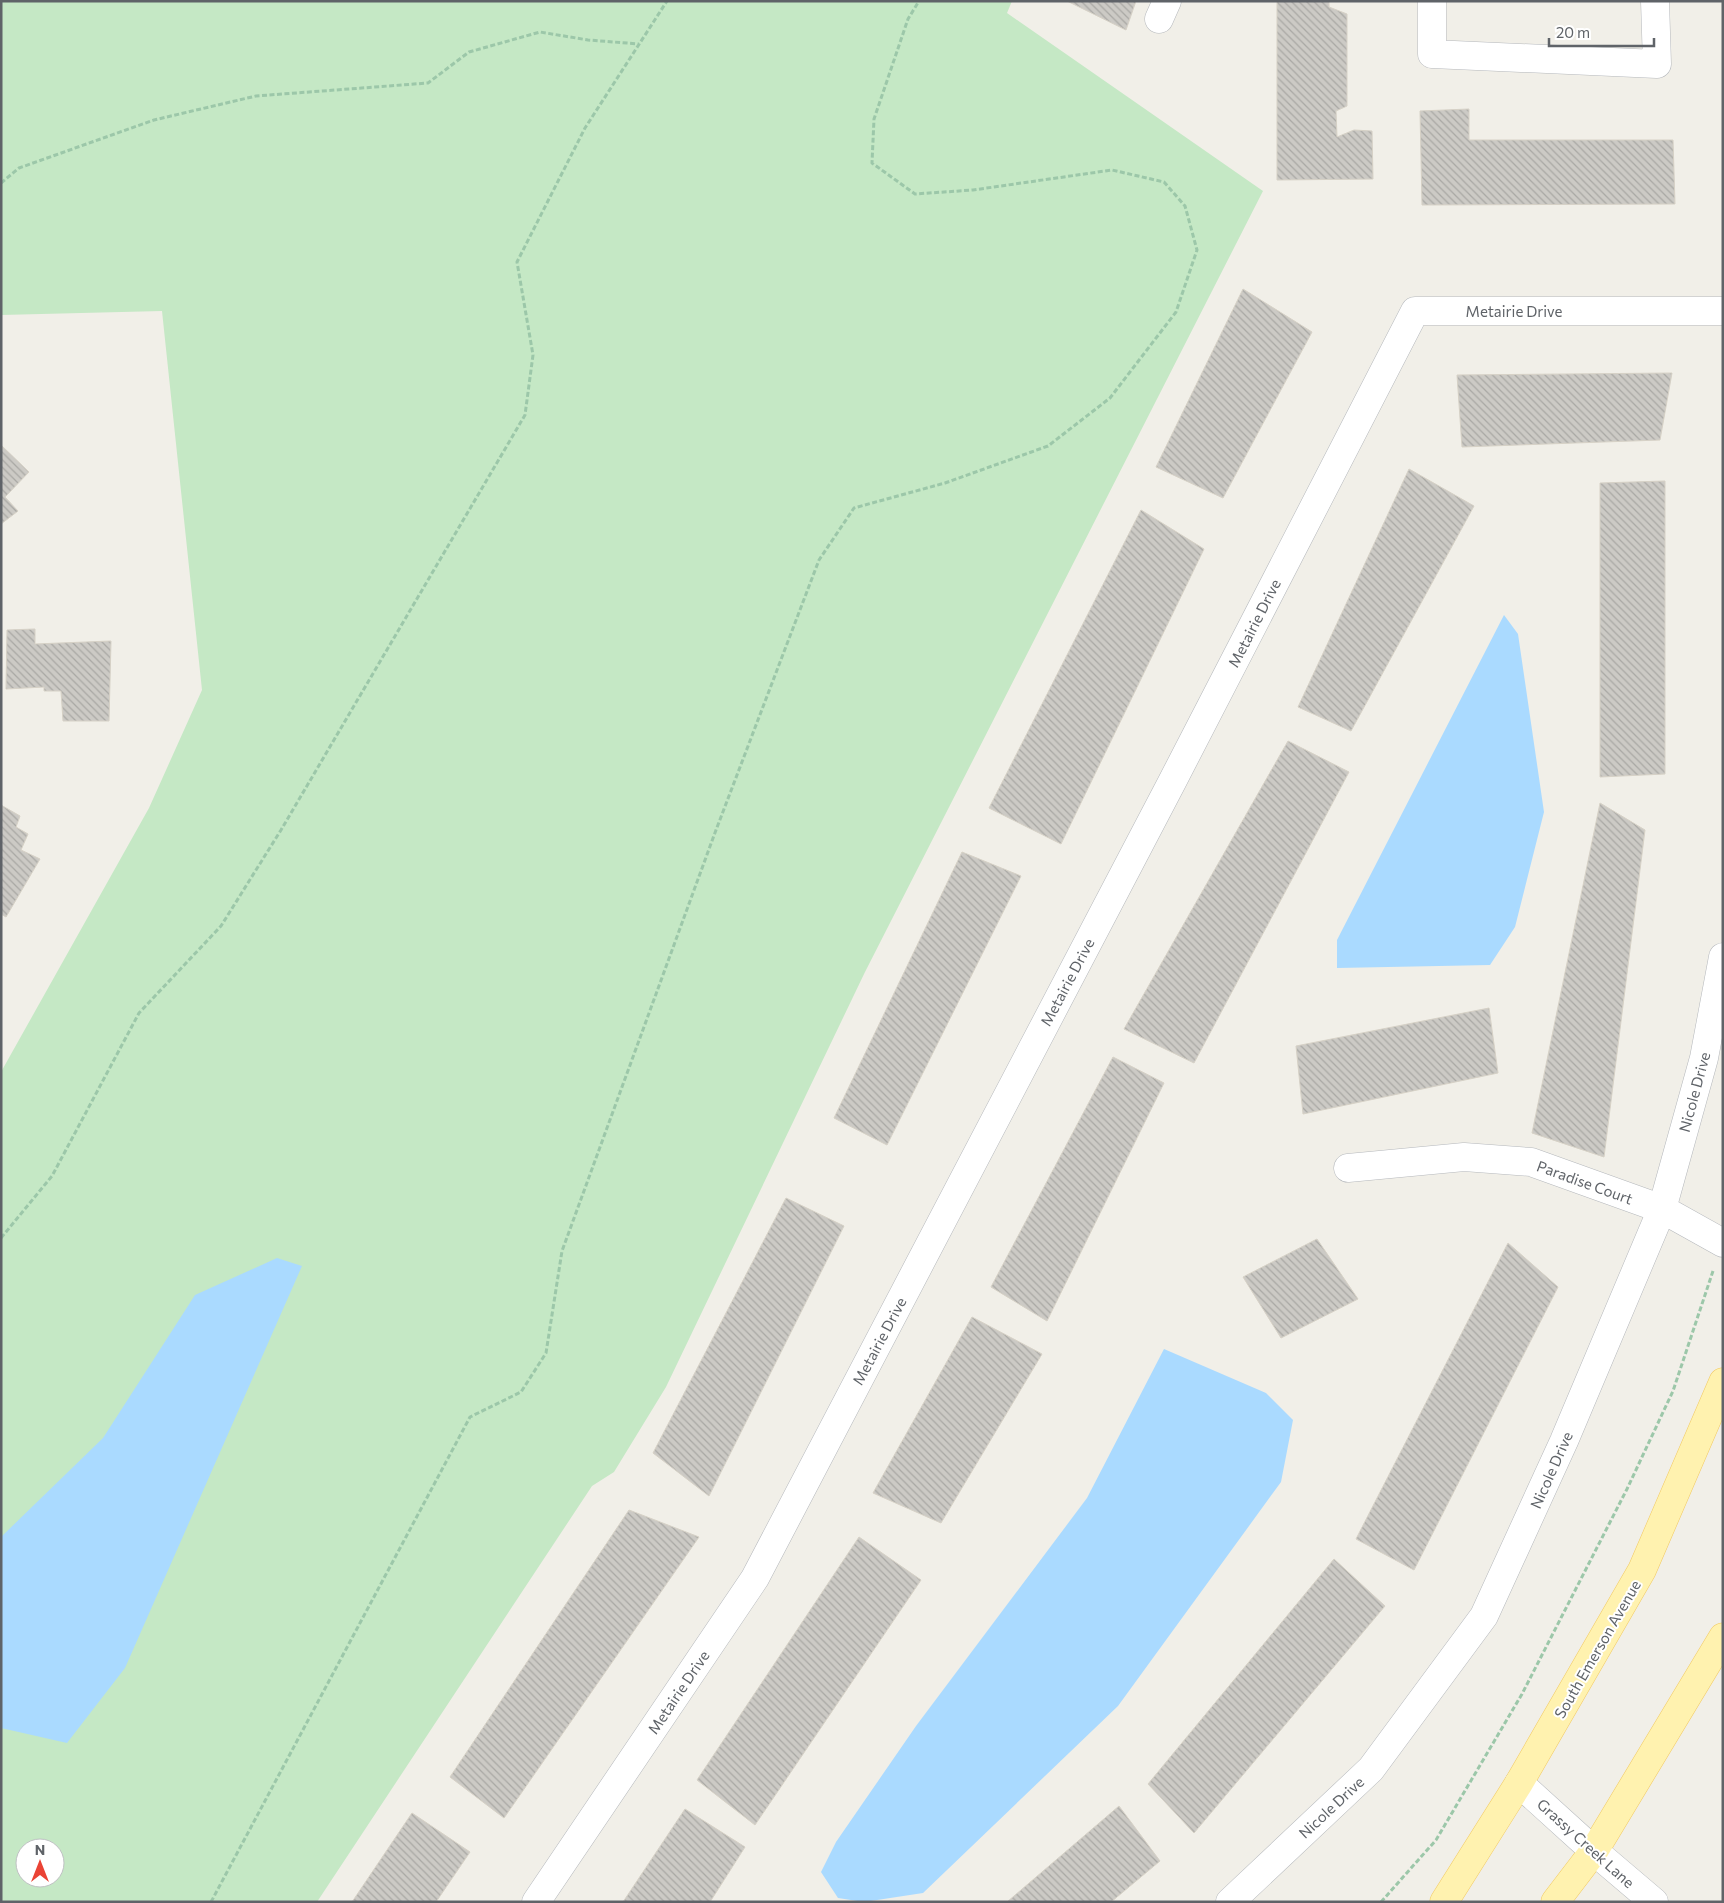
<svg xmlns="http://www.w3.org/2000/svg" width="1724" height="1903" viewBox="0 0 1724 1903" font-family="Commissioner,sans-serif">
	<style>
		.grass { fill: #c5e8c5; fill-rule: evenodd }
		.water { fill: #aadaff }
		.building { fill: url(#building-back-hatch); stroke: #d6d1c6 }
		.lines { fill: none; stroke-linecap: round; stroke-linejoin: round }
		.minor-casing { stroke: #b5b8bc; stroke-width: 29 }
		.major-casing { stroke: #f2c960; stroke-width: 29 }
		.path { stroke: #9cc7a9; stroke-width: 3; stroke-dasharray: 5 2.5; stroke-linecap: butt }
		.minor { stroke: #fff; stroke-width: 28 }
		.major { stroke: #fff2af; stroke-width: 28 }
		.labels { text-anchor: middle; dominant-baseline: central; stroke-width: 4; stroke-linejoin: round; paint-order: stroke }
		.street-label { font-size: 15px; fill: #5f6368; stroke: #fff }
	</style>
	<defs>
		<pattern id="building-back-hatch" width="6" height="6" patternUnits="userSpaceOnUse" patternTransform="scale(1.25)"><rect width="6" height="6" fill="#cccac5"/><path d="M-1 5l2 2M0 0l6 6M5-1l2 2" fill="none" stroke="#a9a8a4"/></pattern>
	</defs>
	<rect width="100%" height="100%" fill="#f1efe8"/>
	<path class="grass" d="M1,1H1012L1007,13L1263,191L865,972L666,1387L614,1472L592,1486L317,1902H1V1072L149,808L202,690L162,311L1,315ZM25,1848H55V1878H25Z"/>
	<path class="water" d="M1504,615L1518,634L1544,812L1515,927L1490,965L1337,968V940Z
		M277,1258L302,1266L125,1668L67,1743L1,1728V1537L103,1438L195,1295Z
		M1164,1349L1266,1393L1293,1420L1281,1482L1118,1706L923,1893L864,1902L838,1898L821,1872L836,1842L916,1726L1087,1498Z"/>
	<path class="building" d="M1067,1H1136L1126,30Z
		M1277,1H1329V7L1347,14V106L1336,111L1337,137L1354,130L1372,131L1373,179L1277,180Z
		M1469,109V140H1673L1675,204L1422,205L1420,111Z
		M1243,289L1312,332L1223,498L1156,467Z
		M1672,373L1660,440L1462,447L1457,375Z
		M1,445L29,472L5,497L18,511L1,524Z
		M1409,469L1474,506L1351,731L1298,707Z
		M1665,481V774L1600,777V483Z
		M1141,510L1204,549L1061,844L989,808Z
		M35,629V644L111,641L109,721H63L61,691H44V687L6,689L7,630Z
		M1288,741L1349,772L1194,1063L1124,1029Z
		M1600,803L1645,830L1604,1157L1532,1133Z
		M1,805L20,816L16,827L28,834L21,850L40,859L6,917L1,914Z
		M962,852L1021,876L887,1145L834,1118Z
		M1489,1008L1498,1073L1303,1114L1296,1046Z
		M1113,1057L1164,1083L1047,1321L991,1287Z
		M786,1198L844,1226L709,1496L653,1453Z
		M1317,1239L1358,1299L1281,1338L1243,1277Z
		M1508,1243L1558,1287L1414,1570L1356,1539Z
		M972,1317L1042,1354L941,1523L873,1493Z
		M629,1510L699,1537L504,1818L450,1777Z
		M859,1537L921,1580L755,1825L697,1780Z
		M1334,1559L1385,1606L1194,1833L1148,1784Z
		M1119,1806L1160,1861L1111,1902H1007Z
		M685,1809L745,1847L710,1902H623Z
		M412,1813L470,1852L436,1902H352Z"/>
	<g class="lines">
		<defs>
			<path id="minor" d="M1432,1V54L1657,64L1655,1
				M1159,19L1167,1
				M1348,1168L1464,1157L1531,1162L1662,1209L1723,1243
				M1519,1783L1594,1851L1654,1902
				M536,1902L755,1578L1172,782L1415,311H1723
				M1230,1902L1371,1769L1484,1616L1564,1441L1662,1209L1704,1058L1723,957"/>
			<path id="major" d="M1444,1902L1519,1783L1642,1570L1723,1382
				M1555,1902L1594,1851L1723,1637"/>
		</defs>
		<use href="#minor" class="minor-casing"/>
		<use href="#major" class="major-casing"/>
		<path class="path" d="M1,183L19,168L154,120L256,96L428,83L469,52L540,32L588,40L639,44
			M1,1238L52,1176L139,1013L221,926L281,830L525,415L533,355L517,262L585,128L667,1
			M211,1902L470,1417L521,1392L546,1353L562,1251L716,830L819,560L854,508L945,483L1048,446L1110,398L1176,312L1197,250L1185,206L1164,182L1112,170L973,190L915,194L872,163L874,119L908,19L919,1
			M1381,1902L1436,1840L1522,1694L1627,1489L1673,1391L1713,1271"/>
		<use href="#minor" class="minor"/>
		<use href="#major" class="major"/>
	</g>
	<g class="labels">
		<g class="street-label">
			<text x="1514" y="311">Metairie Drive</text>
			<text transform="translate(1254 623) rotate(-63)">Metairie Drive</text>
			<text transform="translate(1067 982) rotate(-62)">Metairie Drive</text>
			<text transform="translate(1694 1092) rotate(-75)">Nicole Drive</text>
			<text transform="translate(1585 1182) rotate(20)">Paradise Court</text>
			<text transform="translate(879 1341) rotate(-62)">Metairie Drive</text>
			<text transform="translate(1551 1470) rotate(-66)">Nicole Drive</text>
			<text transform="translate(1597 1649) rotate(-60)">South Emerson Avenue</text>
			<text transform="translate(678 1692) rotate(-56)">Metairie Drive</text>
			<text transform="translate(1331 1807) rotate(-43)">Nicole Drive</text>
			<text transform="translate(1586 1843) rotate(42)">Grassy Creek Lane</text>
		</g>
	</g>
	<rect width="1724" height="1903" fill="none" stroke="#5f6368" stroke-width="5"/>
	<g transform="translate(40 1863)"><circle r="24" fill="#ffffff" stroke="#bfc1c3"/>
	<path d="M0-4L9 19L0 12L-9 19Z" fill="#ea4335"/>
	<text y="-8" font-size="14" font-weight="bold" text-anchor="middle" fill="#5f6368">N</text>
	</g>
	<path d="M1549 38v8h105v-8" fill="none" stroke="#5f6368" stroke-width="2.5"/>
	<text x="1556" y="38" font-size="15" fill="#5f6368" stroke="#ffffff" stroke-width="4" paint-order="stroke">20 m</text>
</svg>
